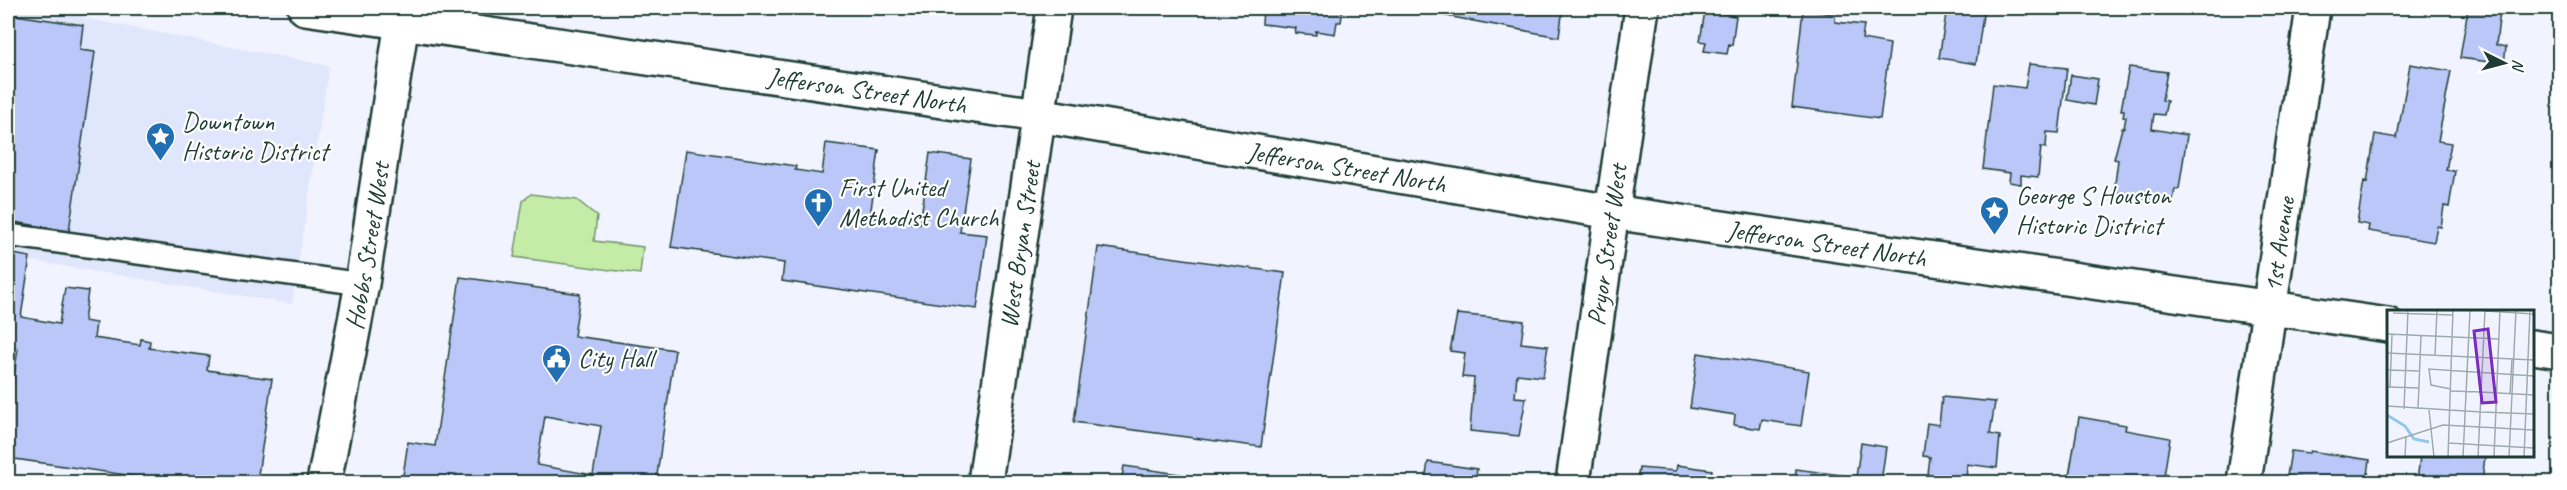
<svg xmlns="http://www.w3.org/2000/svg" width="2567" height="490" viewBox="0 0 2567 490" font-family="Caveat,sans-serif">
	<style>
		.built { fill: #e0e6fc }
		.green { fill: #c5eca7; stroke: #72946e; stroke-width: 1.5 }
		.building { fill: #bac7f8; stroke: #1f3d34; stroke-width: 1.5; fill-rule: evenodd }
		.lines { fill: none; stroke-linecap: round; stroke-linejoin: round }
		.lane-casing { stroke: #1f3d34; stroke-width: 26 }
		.street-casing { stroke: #1f3d34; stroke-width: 38 }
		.secondary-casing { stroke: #1f3d34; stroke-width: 38 }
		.lane { stroke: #fff; stroke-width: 21 }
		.street { stroke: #fff; stroke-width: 33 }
		.secondary { stroke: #fff; stroke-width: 33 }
		.labels { text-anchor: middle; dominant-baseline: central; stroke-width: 4.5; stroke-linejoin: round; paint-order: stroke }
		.street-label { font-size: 26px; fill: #1f3d34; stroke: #fff }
		.poi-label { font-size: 26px; fill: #1f3d34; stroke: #fff; text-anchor: start }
		.inset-river { fill: none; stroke: #8fc7ee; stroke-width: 3 }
		.inset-road { fill: none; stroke: #9dabad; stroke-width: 1.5 }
		.view { fill: #7b2cbf; fill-opacity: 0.15; stroke: #7b2cbf; stroke-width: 3 }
		.inset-edge { fill: none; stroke: #1f3d34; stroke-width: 3 }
	</style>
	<rect width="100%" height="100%" fill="#f1f4fe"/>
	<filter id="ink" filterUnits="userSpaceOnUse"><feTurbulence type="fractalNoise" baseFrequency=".0167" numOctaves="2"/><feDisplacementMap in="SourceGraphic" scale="12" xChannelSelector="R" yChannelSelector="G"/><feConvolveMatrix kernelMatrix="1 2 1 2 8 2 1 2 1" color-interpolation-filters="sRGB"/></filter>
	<g filter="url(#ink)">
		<path class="built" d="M8,8H84L83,18L329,66L292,304L8,257Z"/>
		<path class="green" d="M531,194L577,200L597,216L594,241L643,247L640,274L514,257L523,201Z"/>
		<path class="building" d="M1263,8H1343L1341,22H1337L1335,34L1316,31V35L1295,33L1296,28L1262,24Z
			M1421,8H1563L1559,37L1420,11Z
			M1947,8H1984L1976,64L1939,58Z
			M2468,8L2500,11L2496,45L2506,47L2504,64L2460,58Z
			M1803,10L1835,14V22L1864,25L1862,39L1890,44L1880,119L1792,107Z
			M1705,11L1736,16L1732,45L1729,44L1727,54L1704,51L1706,42L1700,41Z
			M8,14L83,25L80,50L95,52L69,231L8,221Z
			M2029,64L2067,68L2059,133L2047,132L2046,148L2041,147L2038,177L2021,175V184L2009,182L2010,173L1983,169L1993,84L2025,88Z
			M2410,64L2451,71L2438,141L2451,143L2446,170L2455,171L2449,207L2444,206L2441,227L2437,226L2434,242L2368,231L2369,225L2357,223L2364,181L2367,182L2375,134L2397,138Z
			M2129,67L2167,72L2162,100L2167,101L2164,115L2154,114L2152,129L2187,135L2179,189H2175L2173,200L2155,197L2154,201L2114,191L2118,160L2114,159L2122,128H2124L2126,117H2123L2124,110H2121Z
			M2071,75L2098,79L2094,105L2067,100Z
			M826,143L879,150L870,217L920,224L930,153L971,159L960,232L987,235L977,309L782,281L784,263L671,247L686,150L796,166L795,170L822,174Z
			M2556,196H2560V263H2555L2557,251L2552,250L2556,223H2552Z
			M1098,247L1285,273L1261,447L1074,422Z
			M8,253L30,257L21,317L59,324L65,288L88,291L84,321L96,323L94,338L140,345L141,339L150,341L149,348L209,356L207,370L272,379L257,482H194L162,476L161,480L8,458V389L12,390L18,348L8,346Z
			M460,277L580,294L574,336L675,350L656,482H402L408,442L435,446ZM545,416L601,426L593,475L537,465Z
			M1457,314L1524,321L1521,343L1548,346L1543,377L1517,374L1515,397L1526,398L1519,436L1470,431L1474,378L1462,377L1465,353L1450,351Z
			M1698,353L1809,371L1801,426L1762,420L1760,429L1734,425L1735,415L1690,408Z
			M1942,397L1995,402L1990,434L2000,436L1997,468L1967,464L1966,482H1927L1930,457L1923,456L1927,423L1939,425Z
			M2079,417L2126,425L2125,430L2170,438L2163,482H2068Z
			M1861,443L1886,447L1881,482H1795L1796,469L1856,477Z
			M2291,451L2309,453L2310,451L2370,460L2367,482H2306V479L2287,476Z
			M2420,456H2485L2482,482H2417Z
			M1428,462L1477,469L1475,482H1425Z
			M1677,465L1712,470L1711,477L1750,482H1637L1639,468L1676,471Z
			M1124,466L1234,482H1121Z"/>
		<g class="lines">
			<defs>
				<path id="lane" d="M8,235L362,284"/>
				<g id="street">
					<path d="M1612,212L1642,8"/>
					<path id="s1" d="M985,482L1054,8"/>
					<path id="s2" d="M2244,482L2313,8"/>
				</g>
				<g id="secondary">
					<path id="s3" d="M305,8L1038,115L1612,212L2388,325"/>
					<path d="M2532,347L2560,351"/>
					<path id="s4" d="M324,482L362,284L402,22"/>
					<path d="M1573,482L1612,212"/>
				</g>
			</defs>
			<use href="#lane" class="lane-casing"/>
			<use href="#street" class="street-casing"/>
			<use href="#secondary" class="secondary-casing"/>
			<use href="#lane" class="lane"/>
			<use href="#street" class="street"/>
			<use href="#secondary" class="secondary"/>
		</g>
	</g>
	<defs>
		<symbol id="sight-pin" viewBox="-11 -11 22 30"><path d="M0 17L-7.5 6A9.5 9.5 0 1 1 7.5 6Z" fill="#1f6fb2" stroke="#fff"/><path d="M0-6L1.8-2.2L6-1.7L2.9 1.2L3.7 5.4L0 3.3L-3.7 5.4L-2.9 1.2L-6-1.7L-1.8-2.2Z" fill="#fff"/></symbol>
		<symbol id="church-pin" viewBox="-11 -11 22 30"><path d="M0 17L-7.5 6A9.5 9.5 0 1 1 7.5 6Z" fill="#1f6fb2" stroke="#fff"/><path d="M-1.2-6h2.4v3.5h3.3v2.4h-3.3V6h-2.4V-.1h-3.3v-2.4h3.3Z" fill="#fff"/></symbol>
		<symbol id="civic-pin" viewBox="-11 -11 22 30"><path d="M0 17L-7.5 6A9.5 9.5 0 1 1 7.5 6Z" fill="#1f6fb2" stroke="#fff"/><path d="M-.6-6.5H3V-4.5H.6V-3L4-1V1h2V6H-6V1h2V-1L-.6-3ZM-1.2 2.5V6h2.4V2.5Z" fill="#fff"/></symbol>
	</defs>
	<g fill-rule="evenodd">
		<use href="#sight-pin" x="144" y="120" width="33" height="45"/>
		<use href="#church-pin" x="802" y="186" width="33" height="45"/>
		<use href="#sight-pin" x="1978" y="194" width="33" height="45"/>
		<use href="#civic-pin" x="540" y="342" width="33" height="45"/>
	</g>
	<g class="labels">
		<g class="street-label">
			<text stroke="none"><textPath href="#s3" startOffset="568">Jefferson Street North</textPath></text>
			<text stroke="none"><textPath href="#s3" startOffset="1054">Jefferson Street North</textPath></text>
			<text stroke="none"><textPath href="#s3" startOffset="1540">Jefferson Street North</textPath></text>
			<text stroke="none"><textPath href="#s1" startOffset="240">West Bryan Street</textPath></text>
			<text transform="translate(1607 245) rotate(-82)">Pryor Street West</text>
			<text stroke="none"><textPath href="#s2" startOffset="240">1st Avenue</textPath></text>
			<text stroke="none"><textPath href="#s4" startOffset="240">Hobbs Street West</textPath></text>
		</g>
		<g class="poi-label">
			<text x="182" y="121">Downtown<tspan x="182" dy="30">Historic District</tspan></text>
			<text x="839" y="187">First United<tspan x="839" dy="30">Methodist Church</tspan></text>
			<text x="2016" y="195">George S Houston<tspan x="2016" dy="30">Historic District</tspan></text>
			<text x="578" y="358">City Hall</text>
		</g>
	</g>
	<g transform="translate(2387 310)">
		<rect width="147" height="147" fill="#f1f4fe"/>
		<path class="inset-river" d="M0,105L18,116L27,129L42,132"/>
		<path class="inset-road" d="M98,1L147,4M6,3L66,5M0,24L112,29M0,43L147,50M48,45L50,0M0,60L32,61M1,77L32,78M3,77L5,25M64,79L44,75L42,59L147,66M64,81L94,82M94,82L147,85M123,84L125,48M0,96L94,102M17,99L21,0M31,99L34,26M42,100L47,147M94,102L147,104M0,133L56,115L147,120M61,133L147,138M18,147L19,127M61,147L66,0M76,147L83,0M91,147L98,0M107,147L113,0M122,147L129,0M137,147L143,0"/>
		<path class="view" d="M101,19L109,92L95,93L87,21Z"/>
		<rect width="147" height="147" class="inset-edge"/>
	</g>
	<rect width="2567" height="490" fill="none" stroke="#fff" stroke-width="30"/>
	<rect x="15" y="15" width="2537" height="460" fill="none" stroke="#1f3d34" stroke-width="2" filter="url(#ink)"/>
	<g transform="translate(2504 63) rotate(96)" stroke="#ffffff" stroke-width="4.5" paint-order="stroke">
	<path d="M0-4.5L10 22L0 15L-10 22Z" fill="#1f3d34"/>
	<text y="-9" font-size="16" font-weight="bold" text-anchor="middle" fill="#1f3d34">N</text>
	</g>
</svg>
